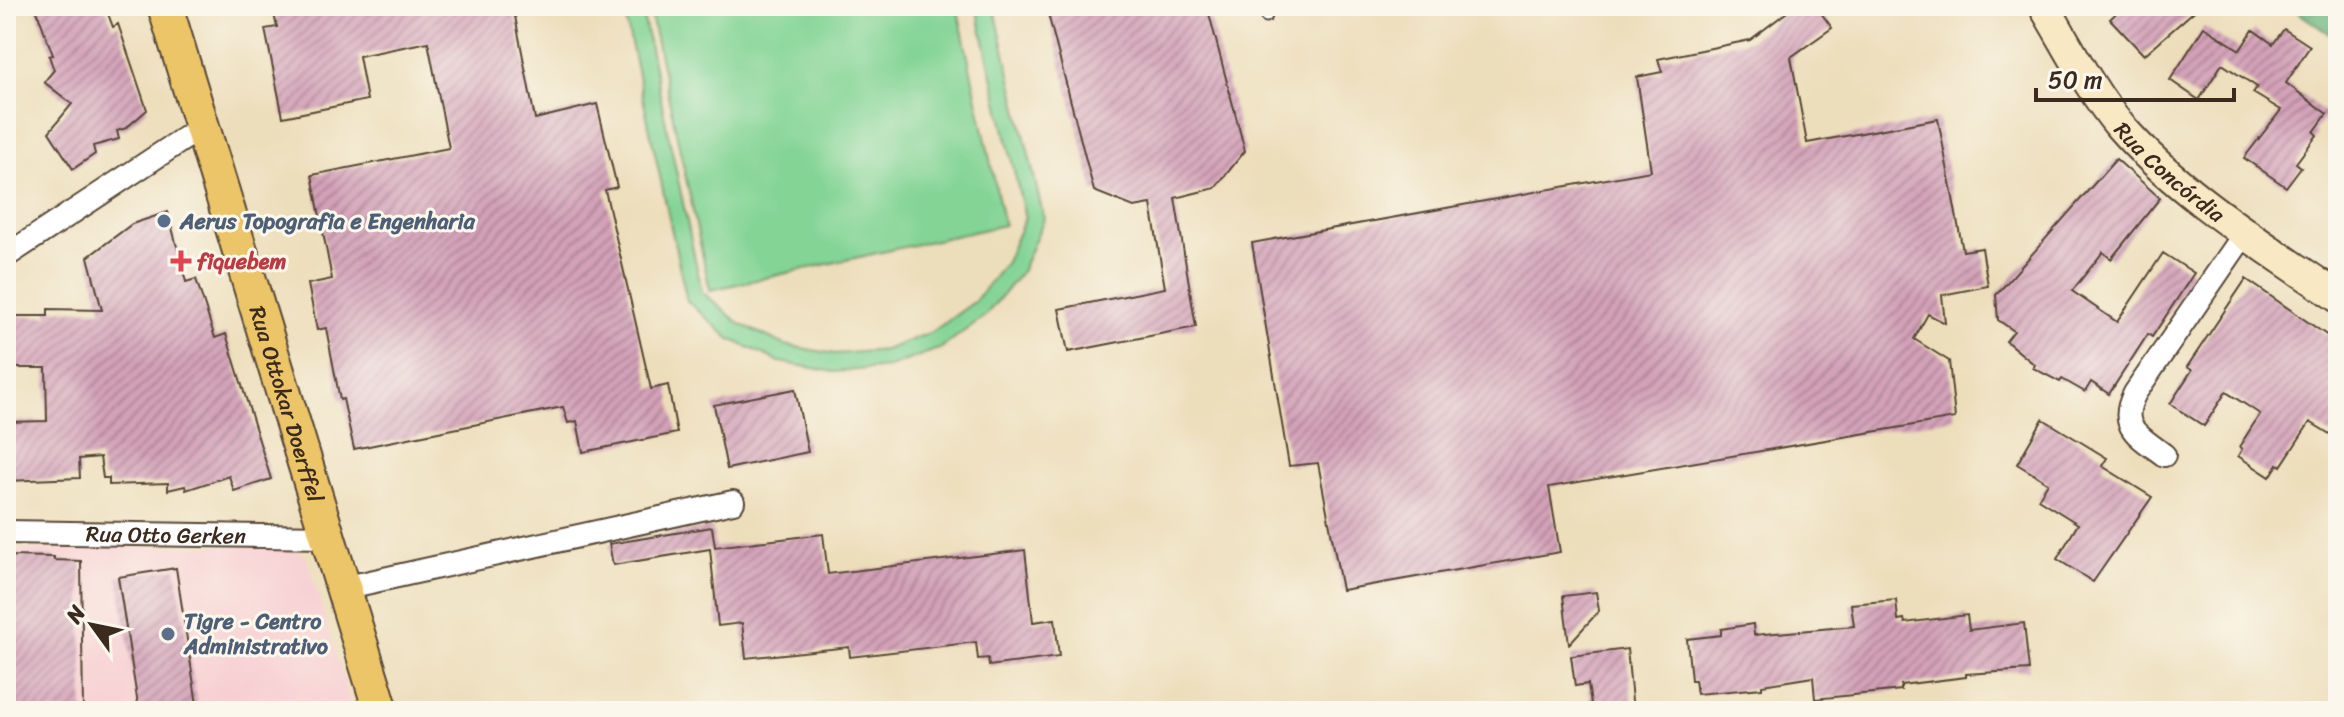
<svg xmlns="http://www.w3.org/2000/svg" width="2344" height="717" viewBox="0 0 2344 717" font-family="Sriracha,sans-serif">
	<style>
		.built { fill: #f7cfd2 }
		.grass { fill: #83d495; stroke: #5f7f5a; stroke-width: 2 }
		.forest { fill: url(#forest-crowns); stroke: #52704e; stroke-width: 2 }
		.building { fill: url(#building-hatch) }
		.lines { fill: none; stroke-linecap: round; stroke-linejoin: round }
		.lane-casing { stroke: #564536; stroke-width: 15 }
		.street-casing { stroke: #564536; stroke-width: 26 }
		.secondary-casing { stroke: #564536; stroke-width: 34 }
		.primary-casing { stroke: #564536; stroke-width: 38 }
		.lane { stroke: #fff; stroke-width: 11 }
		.street { stroke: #fff; stroke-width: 22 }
		.secondary { stroke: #f8e8c3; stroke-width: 30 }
		.primary { stroke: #edc569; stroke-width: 34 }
		.service-dot { fill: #5c6f8a; stroke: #fbf7ec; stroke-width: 3 }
		.health-dot { fill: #e0444e; stroke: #fbf7ec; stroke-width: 3 }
		.labels { text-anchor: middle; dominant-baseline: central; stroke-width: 6; stroke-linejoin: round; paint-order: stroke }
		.street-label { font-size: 22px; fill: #3b2a1e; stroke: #fbf7ec }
		.service-label { font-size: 22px; font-weight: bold; fill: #4e5e75; stroke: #fbf7ec; text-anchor: start }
		.health-label { font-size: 22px; font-weight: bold; fill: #be3a42; stroke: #fbf7ec; text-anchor: start }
	</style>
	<defs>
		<pattern id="forest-crowns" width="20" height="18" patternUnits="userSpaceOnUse" patternTransform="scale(2)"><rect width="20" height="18" fill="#6ab67e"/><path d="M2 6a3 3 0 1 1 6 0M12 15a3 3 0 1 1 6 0" fill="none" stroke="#589467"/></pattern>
		<pattern id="building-hatch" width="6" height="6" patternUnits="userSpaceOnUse" patternTransform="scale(2)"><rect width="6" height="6" fill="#d3a1b8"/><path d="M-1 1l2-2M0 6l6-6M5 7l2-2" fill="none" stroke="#ac8395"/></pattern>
	</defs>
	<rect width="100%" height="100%" fill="#fbf7ec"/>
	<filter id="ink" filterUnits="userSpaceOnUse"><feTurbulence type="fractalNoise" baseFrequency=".0125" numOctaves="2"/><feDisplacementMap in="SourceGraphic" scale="16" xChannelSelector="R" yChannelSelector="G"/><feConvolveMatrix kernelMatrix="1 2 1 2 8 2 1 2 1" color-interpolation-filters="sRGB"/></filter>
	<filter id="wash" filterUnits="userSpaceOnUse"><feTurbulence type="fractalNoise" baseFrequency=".006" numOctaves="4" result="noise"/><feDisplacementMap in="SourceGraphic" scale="32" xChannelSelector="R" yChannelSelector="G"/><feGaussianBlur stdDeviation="1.8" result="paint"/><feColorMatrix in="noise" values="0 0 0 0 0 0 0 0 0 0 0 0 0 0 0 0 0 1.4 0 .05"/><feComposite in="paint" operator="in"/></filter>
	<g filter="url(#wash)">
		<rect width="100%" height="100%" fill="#eddebb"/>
		<path class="built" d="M289,544L307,558L353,711H6V549Z"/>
		<path class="grass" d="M623,6H641L702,292L740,324L785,345L835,354L885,350L932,332L974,302L1006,262L1025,218L976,6H994L1044,219L1021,272L986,315L941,348L889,367L834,372L780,362L730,339L687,301Z
			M649,6H957L1004,225L710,290Z"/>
		<path class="forest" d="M2289,6H2338V40Z"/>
		<g id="blocks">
			<path class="building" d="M35,6H105L113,27L118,24L147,110L126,128L117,131L119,139L93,146L95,154L73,169L49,132L72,104L44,82L54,70L49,56L53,55Z
				M272,6H513L535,119L597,104L617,187L605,190L651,389L668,385L677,433L583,452L577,421L568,423L563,407L354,449L343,399L340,400L326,328L317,330L308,284L332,279L312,175L449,148L428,42L359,56L367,100L283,117L265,29L277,27Z
				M1046,6H1207L1245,151L1215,188L1175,198L1196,327L1068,352L1059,309L1165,288L1151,204L1134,207L1094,191Z
				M1795,6H1816L1832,28L1791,57L1807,143L1938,119L1963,251L1982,248L1988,286L1942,295L1945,323L1928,314L1914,339L1949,361L1955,418L1549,487L1560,552L1342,590L1318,463L1289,466L1252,243L1651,171L1637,77L1662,72L1658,59L1750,40Z
				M2124,6H2200L2144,55L2110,19Z
				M2204,27L2240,50L2253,30L2273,44L2284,29L2310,46L2286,83L2327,114L2314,132L2317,135L2296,163L2301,167L2286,187L2244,158L2281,110L2253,93L2257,87L2222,64L2199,100L2170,80Z
				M2116,159L2160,198L2111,259L2103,252L2072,291L2117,322L2163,253L2194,273L2152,337L2148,334L2109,394L2091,382L2085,392L2062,379L2060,382L2033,368L2035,365L2006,341L2014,331L1998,320L1996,295Z
				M168,212L186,282L196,279L215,338L226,334L271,479L234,491L229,476L186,490L185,486L168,490V483L109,485V478H103L100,457L79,459L80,478L6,481V422L47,421L46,368H6V316H48V309L102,310L88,257L132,224Z
				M2246,279L2338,343V439L2310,422L2281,466L2278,464L2270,477L2238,456L2242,449L2239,447L2260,414L2226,392L2204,426L2170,404L2192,370L2187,367Z
				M795,389L808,452L727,469L714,405Z
				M2043,419L2107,458L2102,466L2152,497L2093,582L2057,559L2078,524L2038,499L2048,483L2017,464Z
				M712,527L715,547L823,534L828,574L1025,550L1033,622L1055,619L1059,657L989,666L988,658L978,659L976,642L850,657L849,647L746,658L742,623L718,626L710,549L613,565L609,544Z
				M6,556L54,557V560L81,561L83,711H6Z
				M176,568L198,711H139L118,577Z
				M1596,592L1599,611L1569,644L1563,596Z
				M1896,600L1898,620L1904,619L1905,623L1967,615L1969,630L2024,623L2029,670L1966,674V677L1901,685V690L1815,699L1813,677L1762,685V688L1697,694L1695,680H1691L1687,639L1721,635V629L1753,624L1754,635L1854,626L1851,604Z
				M1627,649L1633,711H1592L1588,684L1575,686L1571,656Z"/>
		</g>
	</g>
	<g filter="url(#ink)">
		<use href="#blocks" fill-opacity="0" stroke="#564536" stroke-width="2"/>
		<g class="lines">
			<defs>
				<path id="lane" d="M1264,6L1266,16"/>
				<g id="street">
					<path d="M6,256L203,126"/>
					<path d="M2164,455C2139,436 2117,427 2135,393L2245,233"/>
					<path id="s1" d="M6,532L327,537"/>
					<path d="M343,588L733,502"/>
				</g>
				<g id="secondary">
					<path id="s2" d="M2044,6C2068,46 2090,90 2120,126C2180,195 2263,245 2338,297"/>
				</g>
				<g id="primary">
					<path id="s3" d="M165,6L381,711"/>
				</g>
			</defs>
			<use href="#lane" class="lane-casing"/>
			<use href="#street" class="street-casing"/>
			<use href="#secondary" class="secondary-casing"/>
			<use href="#primary" class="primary-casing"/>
			<use href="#lane" class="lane"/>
			<use href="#street" class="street"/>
			<use href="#secondary" class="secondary"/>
			<use href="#primary" class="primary"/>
		</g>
	</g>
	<g class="service-dot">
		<circle cx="164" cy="221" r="8"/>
		<circle cx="168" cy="634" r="8"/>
	</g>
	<path class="health-dot" d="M177 249h8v8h8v8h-8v8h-8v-8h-8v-8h8z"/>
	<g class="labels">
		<g class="street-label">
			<text stroke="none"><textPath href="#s2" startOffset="210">Rua Concórdia</textPath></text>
			<text stroke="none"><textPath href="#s3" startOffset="416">Rua Ottokar Doerffel</textPath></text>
			<text stroke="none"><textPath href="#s1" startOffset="160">Rua Otto Gerken</textPath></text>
		</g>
		<g class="service-label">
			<text x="180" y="221">Aerus Topografia e Engenharia</text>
			<text x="184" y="621">Tigre - Centro<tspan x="184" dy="25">Administrativo</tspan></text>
		</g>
		<g class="health-label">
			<text x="197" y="261">fiquebem</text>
		</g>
	</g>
	<rect width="2344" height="717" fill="none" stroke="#fbf7ec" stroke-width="32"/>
	<g transform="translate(92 625) rotate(303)" stroke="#fbf7ec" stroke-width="6" paint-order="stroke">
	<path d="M0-6L14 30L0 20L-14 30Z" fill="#3b2a1e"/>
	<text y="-12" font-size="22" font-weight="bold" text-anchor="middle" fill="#3b2a1e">N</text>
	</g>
	<path d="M2036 88v12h198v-12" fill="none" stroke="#3b2a1e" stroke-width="4"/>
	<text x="2048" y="88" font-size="24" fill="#3b2a1e" stroke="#fbf7ec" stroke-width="6" paint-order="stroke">50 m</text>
</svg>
